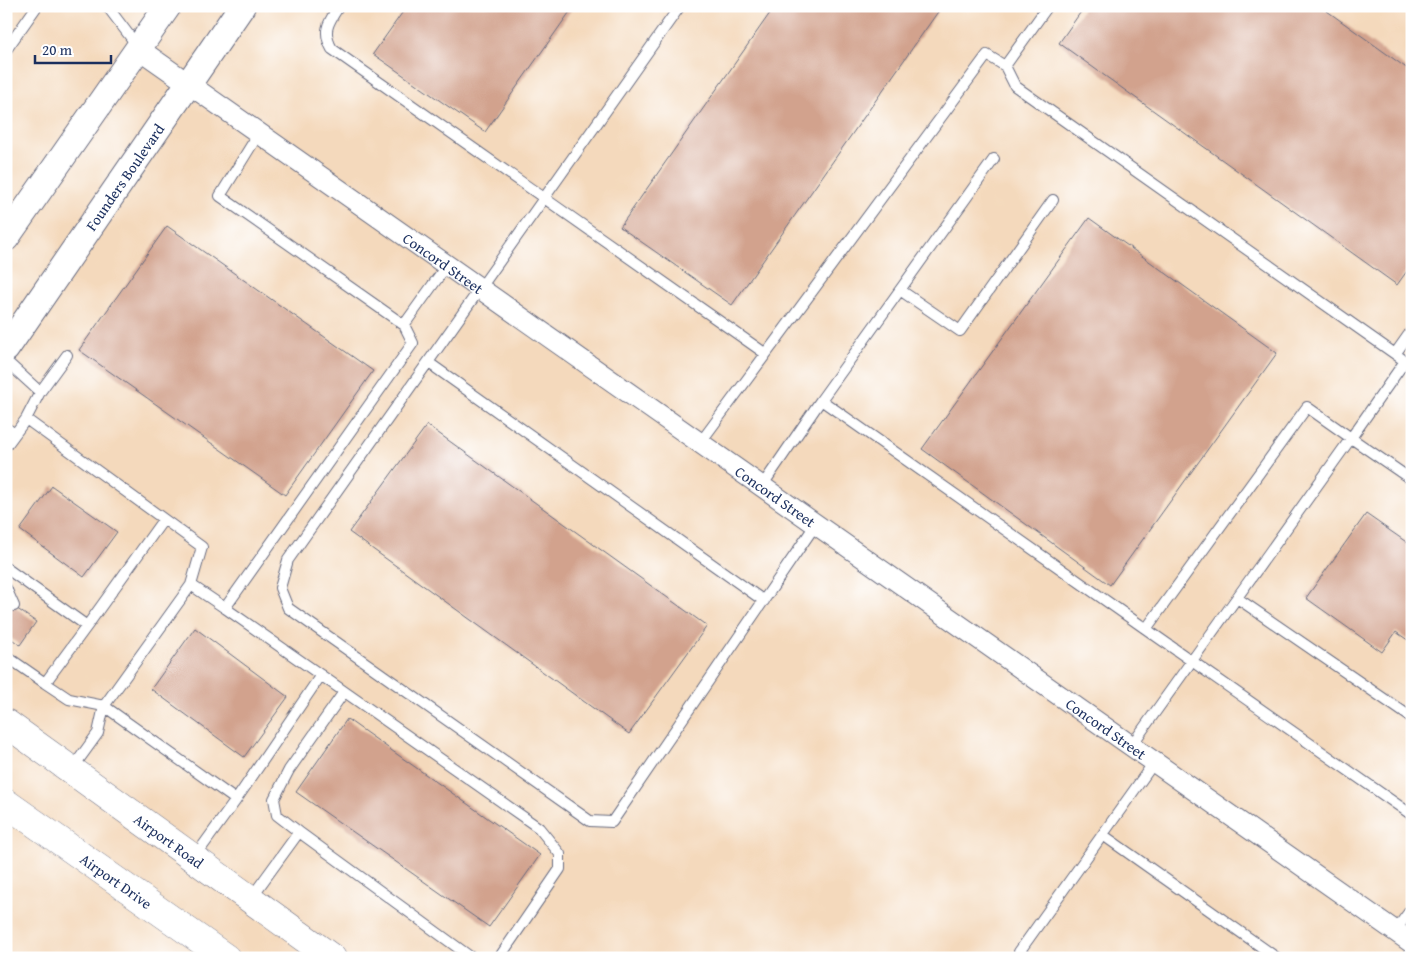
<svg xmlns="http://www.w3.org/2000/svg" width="1418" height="964" viewBox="0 0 1418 964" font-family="'Gentium Book Plus',serif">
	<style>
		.building { fill: #d2a28d }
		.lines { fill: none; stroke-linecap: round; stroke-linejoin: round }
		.service-casing { stroke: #676a7f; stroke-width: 12 }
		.minor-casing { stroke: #676a7f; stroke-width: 22 }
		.tertiary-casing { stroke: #676a7f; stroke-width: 28 }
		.secondary-casing { stroke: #676a7f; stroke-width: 29 }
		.service { stroke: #fff; stroke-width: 10 }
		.minor { stroke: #fff; stroke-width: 20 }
		.tertiary { stroke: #fff; stroke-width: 26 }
		.secondary { stroke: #fff; stroke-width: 28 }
		.labels { text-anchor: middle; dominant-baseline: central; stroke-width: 4.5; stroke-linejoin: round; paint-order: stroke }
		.street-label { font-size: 15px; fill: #1b2f5e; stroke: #fff }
	</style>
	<rect width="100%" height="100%" fill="#fff"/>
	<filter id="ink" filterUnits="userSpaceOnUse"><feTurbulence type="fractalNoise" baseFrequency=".02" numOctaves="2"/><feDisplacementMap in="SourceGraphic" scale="10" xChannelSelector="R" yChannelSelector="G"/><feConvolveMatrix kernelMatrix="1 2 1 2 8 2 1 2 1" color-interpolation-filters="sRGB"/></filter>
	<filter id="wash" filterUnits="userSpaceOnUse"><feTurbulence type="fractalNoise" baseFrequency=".0096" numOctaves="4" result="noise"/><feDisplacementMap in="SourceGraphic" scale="20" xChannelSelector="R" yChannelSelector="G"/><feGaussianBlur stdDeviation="1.12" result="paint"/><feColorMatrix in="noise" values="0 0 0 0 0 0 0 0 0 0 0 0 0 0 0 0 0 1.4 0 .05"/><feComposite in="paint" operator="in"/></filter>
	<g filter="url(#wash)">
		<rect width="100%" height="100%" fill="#f4d9bc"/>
		<g id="blocks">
			<path class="building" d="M407,6H574L485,132L373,54Z
				M775,6H942L732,305L620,227Z
				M1085,6H1320L1412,72V264L1397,285L1059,43Z
				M1089,218L1277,353L1110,585L922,449Z
				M167,226L373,371L285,495L79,350Z
				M427,425L707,626L629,734L349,532Z
				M52,486L117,532L84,577L20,530Z
				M1366,514L1412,546V643L1396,632L1382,652L1306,598Z
				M6,601L36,622L20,645L6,635Z
				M195,628L288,697L244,757L151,689Z
				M347,719L540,855L489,927L296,792Z"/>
		</g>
	</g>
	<g filter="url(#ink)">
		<use href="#blocks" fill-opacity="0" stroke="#676a7f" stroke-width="1"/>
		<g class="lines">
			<defs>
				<path id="service" d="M107,6L138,47
					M339,6C328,23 322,31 332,49L766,354
					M680,6L288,560L280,588L288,608L590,821L612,822L816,524
					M6,50L37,6
					M1005,66L1015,86L1405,361L1351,438L1307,407L1146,629L1412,815
					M259,133L220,196L404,325L413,343L225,608L539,828L560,854V869L499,958
					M900,290L960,331L1053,200
					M404,325L447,265
					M1395,354L1412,330
					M6,361L40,392L26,419L202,547L191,585
					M429,363L764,601
					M40,392L67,355
					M821,400L994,159
					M6,428L15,434
					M700,443L987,55L1005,66L1048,6
					M6,446L26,419
					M762,486L821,400L1146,629
					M6,568L87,626L163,520
					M6,588L14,606
					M1237,598L1412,718
					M225,608L191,585L104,706L236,800L321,675
					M6,656L45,683
					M1131,746L1351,438L1412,480
					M72,769L98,733L104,706L69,699L45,683L87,626
					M299,832L277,815L274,799L289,770L344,692
					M1103,835L1277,958
					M194,858L236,800
					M251,898L299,832L472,958
					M1395,931L1412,908
					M1028,958L1019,952L1155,761"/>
				<g id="minor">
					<path id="s1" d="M139,49L1412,943"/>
				</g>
				<g id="tertiary">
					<path d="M6,238L168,6"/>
					<path id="s2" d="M6,349L242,6"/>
				</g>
				<g id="secondary">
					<path id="s3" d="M6,723L332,958"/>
					<path id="s4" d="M6,803L226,958"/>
				</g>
			</defs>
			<use href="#service" class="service-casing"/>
			<use href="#minor" class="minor-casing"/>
			<use href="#tertiary" class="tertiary-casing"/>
			<use href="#secondary" class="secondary-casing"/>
			<use href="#service" class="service"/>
			<use href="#minor" class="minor"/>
			<use href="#tertiary" class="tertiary"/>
			<use href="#secondary" class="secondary"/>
		</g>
	</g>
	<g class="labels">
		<g class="street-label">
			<text stroke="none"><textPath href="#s2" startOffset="209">Founders Boulevard</textPath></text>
			<text stroke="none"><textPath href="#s1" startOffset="372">Concord Street</textPath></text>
			<text stroke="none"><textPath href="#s1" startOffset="778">Concord Street</textPath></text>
			<text stroke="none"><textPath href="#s1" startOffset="1182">Concord Street</textPath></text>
			<text stroke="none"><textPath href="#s3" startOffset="201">Airport Road</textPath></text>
			<text stroke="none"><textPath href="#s4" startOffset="135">Airport Drive</textPath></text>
		</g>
	</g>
	<rect width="1418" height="964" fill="none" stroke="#fff" stroke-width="25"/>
	<path d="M35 55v8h76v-8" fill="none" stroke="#1b2f5e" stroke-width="2.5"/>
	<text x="42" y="55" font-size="15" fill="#1b2f5e" stroke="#ffffff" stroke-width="4" paint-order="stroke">20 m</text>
</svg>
